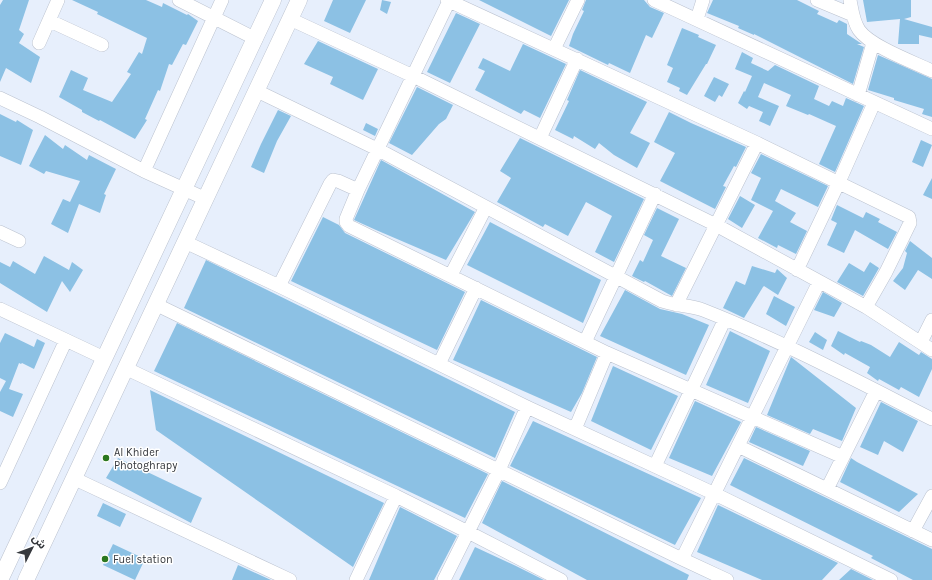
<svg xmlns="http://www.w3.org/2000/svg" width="932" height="580" viewBox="0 0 932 580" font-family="Karla,'Noto Sans Arabic',sans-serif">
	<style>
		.building { fill: #8cc1e4 }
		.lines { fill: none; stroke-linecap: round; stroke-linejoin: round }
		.minor-casing { stroke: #bbc2cf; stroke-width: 14 }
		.major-casing { stroke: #bbc2cf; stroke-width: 17 }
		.minor { stroke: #fff; stroke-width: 13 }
		.major { stroke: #fff; stroke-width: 16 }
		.poi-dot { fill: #2b771e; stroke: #fff; stroke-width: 1.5 }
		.labels { text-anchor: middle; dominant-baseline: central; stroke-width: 3; stroke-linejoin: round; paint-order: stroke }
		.poi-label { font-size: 11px; fill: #35383d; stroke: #fff; text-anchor: start }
	</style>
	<rect width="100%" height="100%" fill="#e7effc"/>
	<path class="building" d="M3,0H29L19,30L24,34L19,43L40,57L31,83L6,68L0,82V5Z
		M72,0H146L162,7L163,3L187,15L188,14L198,21L186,45L183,44L172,65L169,64L160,91L158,90L145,119L147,120L135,139L100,120L99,121L82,112V110L59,97L71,70L88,78L83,90L112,102L131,74L127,72L139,52L142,54L147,38L97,14L98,12Z
		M333,0H366L350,33L324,21Z
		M382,0L391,2L387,14L380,10Z
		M479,0H569L551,36Z
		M586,0H644L650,7L664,13L652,38L646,35L630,73L609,63L608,65L569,46L573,34L584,11L582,10Z
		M713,0H797L819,11L817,14L837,23L839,20L847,24V34L862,44H857L864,47L853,84L754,34V35L738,28L739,26L707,13Z
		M863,0H911V17L904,19L932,27V38L919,35V44H898L900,19L867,22Z
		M456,13L480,24L450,83L427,72Z
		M682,28L699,35L698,37L716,45L707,64H706L687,95L679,91L680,88L667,82L673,68L667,65Z
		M318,41L378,69L363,100L330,84L333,77L304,64Z
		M523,44L566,64L540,118L524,110L521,114L475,90L485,71L478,68L483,58L510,71Z
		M742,52L753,58L751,63L768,71L775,65L819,86L814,99L829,106L832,101L843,106L846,98L864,106L835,172L819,164L836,126L809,114L808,115L786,106L791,95L764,83L758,97L779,106L770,126L759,121L763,112L749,106L747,109L738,103L744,91L745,92L752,76L735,69Z
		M878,55L932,79V117L922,114L924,109L894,100V98L868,90Z
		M580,70L647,102L630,133L650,143L637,168L614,155L599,143L595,149L574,136L573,139L555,130L569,101L567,100Z
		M714,77L729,84L722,97L719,95L715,102L704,96Z
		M417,87L453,105L446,119L439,124L412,155L389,143Z
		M278,110L291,116L277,141L264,173L251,167L261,144Z
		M669,112L691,123L746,147L736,167L734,166L723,186L726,187L715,209L660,181L675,153L654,142Z
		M0,114L16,122L17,120L33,130L21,165L0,156Z
		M366,123L378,129L375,136L363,130Z
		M45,135L63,149L65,145L87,160L89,155L116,169L104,194L106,195L100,213L79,204L68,233L51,224L63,199L70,202L80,181L46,171L44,174L29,166Z
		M520,138L644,199L614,262L595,252L612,216L586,202L568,236L545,224L543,227L497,202L511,178L500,171Z
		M921,140L932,145L923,167L912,162Z
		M761,154L828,186L818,207L781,189L775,201L796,213L790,222L807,231L796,254L778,245L777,248L758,238L773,211L751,200L761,178L751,173Z
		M381,160L475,212L446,260L376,230L354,220Z
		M932,178V199L923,195Z
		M740,196L755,205L742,228L728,219Z
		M837,205L863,218L866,212L880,219L878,222L897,232L888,249L855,230L844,253L827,245L837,223L831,220Z
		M657,208L679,219L661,256L686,268L672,296L645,281L644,282L632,276L640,260L643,262L653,240L644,235Z
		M323,217L339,225L345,233L465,292L437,350L291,281Z
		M490,222L601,280L583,323L467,265Z
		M910,241L932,258V279L918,270L905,290L893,281L903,268L907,253L905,251Z
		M44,256L69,270L72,262L83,270L70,292L62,281L47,312L0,283V262L10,267L13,261L35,274Z
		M206,260L515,412L495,458L184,308Z
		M870,262L879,268L863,296L837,282L849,263L864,272Z
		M752,266L775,273L777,269L787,278L778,295L764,286L763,287L744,318L723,308L736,281L745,285Z
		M625,290L660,309L682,314L709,325L686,375L600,336Z
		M823,292L842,303L834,317L814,310Z
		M774,296L795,307L786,326L766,314Z
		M481,300L597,357L582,393L571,412L453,360Z
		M177,323L488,474L465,518L154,371Z
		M730,331L770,351L748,403L706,385Z
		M838,331L860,342L861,341L871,345L890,357L899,342L919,355L921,352L932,359V369L919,397L901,387L899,390L879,379L878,381L867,373L870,367L845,353L844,355L831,346Z
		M815,332L827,340L823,350L809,342Z
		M5,333L34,347L37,339L45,343L34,369L22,363L21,364L19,363L9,389L23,394L13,417L0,411V392L6,381L0,378V343Z
		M791,357L856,408L842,441L813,429L810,434L767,415Z
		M613,366L678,396L651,450L591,421Z
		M150,390L384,503L353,567L156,430Z
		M695,401L741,422L712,476L669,458Z
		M881,402L918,421L903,452L884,441L878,455L860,447Z
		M533,421L701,498L675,545L510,466Z
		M756,427L810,451L803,466L749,442Z
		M118,458L202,498L191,523L106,478Z
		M744,458L932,549V580H913L871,558L873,556L730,485Z
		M851,458L857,462L918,494L899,512L840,482Z
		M502,481L689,575L687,580H587L482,523Z
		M103,503L126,514L120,527L97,516Z
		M718,505L838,563L822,580H762L697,552Z
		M400,507L457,536L434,580H369Z
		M113,544L145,559L135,580L103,565Z
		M475,547L516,566L544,580H459Z
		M238,565L271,580H232Z
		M851,569L873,580H839Z"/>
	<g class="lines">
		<defs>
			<path id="minor" d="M179,0L256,39
				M447,0L757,143L909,217L910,223L886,272L866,307
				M654,0L932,129
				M817,0L853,15
				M850,0C852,10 853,21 859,30C870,46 913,62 932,71
				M449,1L358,190L346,219V222L349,226L607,353L843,457
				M290,19L413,76L716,225L866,307L932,350
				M697,19L703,0
				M50,21L102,45
				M39,43L58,0
				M554,49L578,0
				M257,91L377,149L662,301C675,306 690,305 703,310C782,341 857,381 932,419
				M858,95L873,43
				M0,98L40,117L144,171L206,199
				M540,138L577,59
				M144,171L222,0
				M0,232L19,241
				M185,242L279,286L527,407L715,494L891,580
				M797,270L839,182L874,103
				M451,275L486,207
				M279,286L330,184L333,180L338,181L358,190
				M155,304L682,559L727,580
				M676,305L757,143
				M0,309L104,358
				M585,342L655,194
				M921,342L932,320
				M439,364L476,288
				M125,368L396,496L468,532L561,580
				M575,429L607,353
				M738,446L932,540
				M655,466L725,319
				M73,478L290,580
				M0,483L66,340
				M827,489L876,391
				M913,531L932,496
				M682,559L819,282
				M356,580L396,496
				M444,580L499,470L527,407"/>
			<path id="major" d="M0,580L273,0
				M26,580L299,0"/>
		</defs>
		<use href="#minor" class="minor-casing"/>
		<use href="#major" class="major-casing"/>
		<use href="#minor" class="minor"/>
		<use href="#major" class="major"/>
	</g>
	<g class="poi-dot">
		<circle cx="106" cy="458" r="4"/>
		<circle cx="105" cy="559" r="4"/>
	</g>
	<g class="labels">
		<g class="poi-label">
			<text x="114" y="452">Al Khider<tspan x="114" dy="13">Photoghrapy</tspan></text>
			<text x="113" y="559">Fuel station</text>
		</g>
	</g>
	<g transform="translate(32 548) rotate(48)" stroke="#ffffff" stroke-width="3" paint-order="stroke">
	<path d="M0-3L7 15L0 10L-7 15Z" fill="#35383d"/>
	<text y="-6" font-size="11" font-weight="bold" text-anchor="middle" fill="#35383d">ش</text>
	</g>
</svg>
